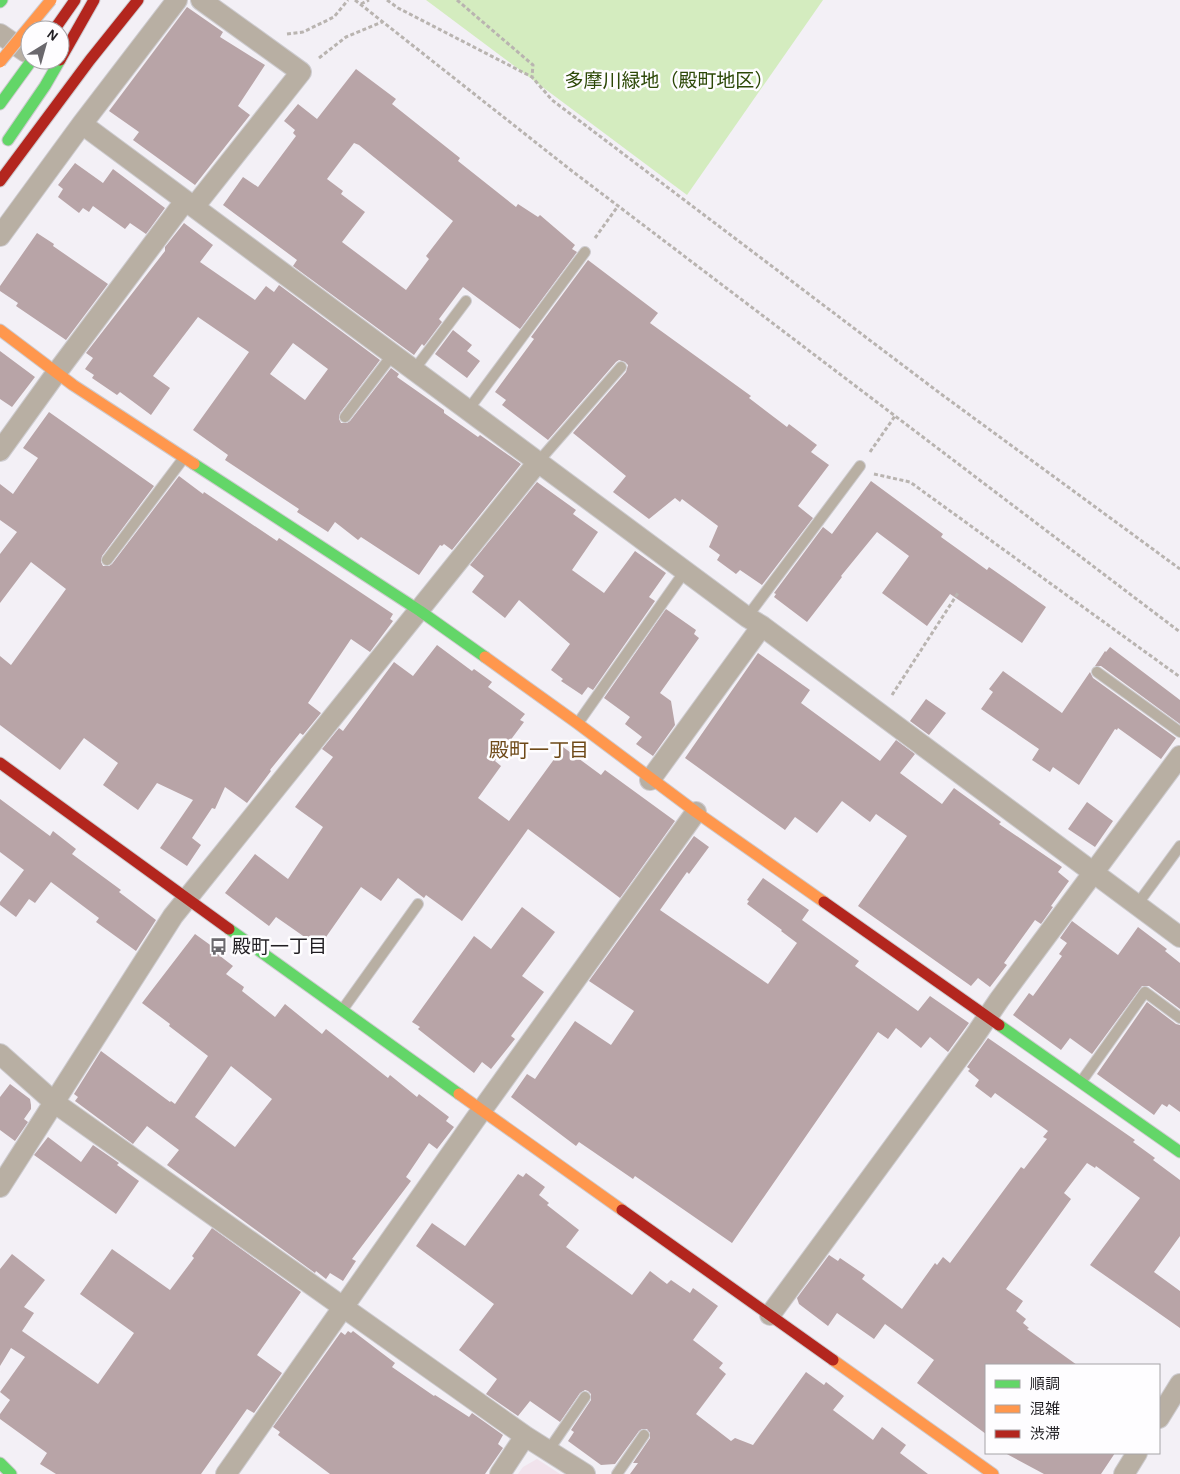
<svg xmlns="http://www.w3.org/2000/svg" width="1180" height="1474" viewBox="0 0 1180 1474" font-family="'Alegreya Sans','Noto Sans JP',sans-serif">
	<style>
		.education { fill: #f1e3ec }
		.green { fill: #d4ecbf }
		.building { fill: #b8a4a7; fill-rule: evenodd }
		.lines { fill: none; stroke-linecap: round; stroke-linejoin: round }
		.lane-casing { stroke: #cdcbcf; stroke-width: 12 }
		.street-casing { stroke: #cdcbcf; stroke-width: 22 }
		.fast-casing { stroke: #cdcbcf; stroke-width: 13 }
		.slow-casing { stroke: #cdcbcf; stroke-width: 13 }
		.jam-casing { stroke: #cdcbcf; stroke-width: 13 }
		.path { stroke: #b9b4b0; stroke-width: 3; stroke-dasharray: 4 2.5; stroke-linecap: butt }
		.lane { stroke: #b8afa3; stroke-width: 10 }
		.street { stroke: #b8afa3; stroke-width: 20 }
		.fast { stroke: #63d668; stroke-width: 11 }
		.slow { stroke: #ff974d; stroke-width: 11 }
		.jam { stroke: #b3261e; stroke-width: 11 }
		.slow-bridge-casing { stroke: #cdcbcf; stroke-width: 13; stroke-linecap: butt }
		.slow-bridge { stroke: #ff974d; stroke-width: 11 }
		.labels { text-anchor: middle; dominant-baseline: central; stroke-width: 5; stroke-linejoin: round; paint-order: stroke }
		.park-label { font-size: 19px; fill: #2c4807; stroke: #fefdff }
		.poi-label { font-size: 19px; fill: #211f23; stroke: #fefdff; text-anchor: start }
		.neighbourhood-label { font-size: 20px; fill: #6e4a19; stroke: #fefdff }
	</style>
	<rect width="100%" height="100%" fill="#f3f0f6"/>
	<path class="education" d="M537,1459L560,1474H518L523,1467Z"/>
	<path class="green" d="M426,0H823L687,195Z"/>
	<path class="building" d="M187,7L223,32L220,37L265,65L238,106L250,115L195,185L133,140L139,132L109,111Z
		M356,69L396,99L392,104L460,158L458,161L516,207L518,204L538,217L540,215L575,245L572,249L577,252L520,329L463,287L439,319L442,322L424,346L422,344L414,355L293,266L297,260L223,205L243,177L258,187L296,136L293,133L295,130L284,121L298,104L317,119ZM354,143L359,145L453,221L426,256L429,259L406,290L342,242L365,212L341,194L343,191L327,179Z
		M75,163L103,183L113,169L165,208L146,234L130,223L125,229L93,206L89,212L83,208L79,213L58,197L63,189L58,185Z
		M184,223L213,245L200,262L255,300L266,286L274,292L279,285L380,360L340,413L339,419L341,423H347L350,421L391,368L399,374L397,377L444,410V413L478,437L480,435L521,464L452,550L444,544L442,546L440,545L419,575L361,537L358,540L335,522L328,532L297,512L299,509L225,460L228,455L193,430L249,352L198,317L153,376L170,388L151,415L120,392L117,395L92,378L94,375L85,369L93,358L86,353L165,251V247ZM293,343L328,369L305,400L270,374Z
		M37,233L54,244L53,246L108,284L66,340L16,306L18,303L0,291V286Z
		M588,260L658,313L650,323L751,396L749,398L787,427L789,424L817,445L811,452L829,465L798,506L813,518L762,585L740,570L736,574L717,560L720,555L709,547L718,526L682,499L680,502L675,498L649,519L613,492L626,476L573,433L626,372L628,365L625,362L619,360L616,362L548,440L502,405L506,400L495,392L534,339L531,337Z
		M453,330L472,345L467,351L480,361L467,378L435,354Z
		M0,351L35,377L12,407L0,399Z
		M49,412L154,486L102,556L101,562L103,566H109L112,564L179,476L203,494L204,492L277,541L279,538L393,614L390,619L393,621L370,652L351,639L308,703L321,713L303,735L300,733L270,770L271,771L247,803L225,787L215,809L212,808L192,838L201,845L187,866L160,848L193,800L157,783L138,810L103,785L118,763L84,738L60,770L0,725V656L11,665L66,589L31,562L0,603V554L17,532L0,520V484L13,494L38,458L23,448Z
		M871,481L943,534L941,537L987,570L989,567L1046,607L1022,643L950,594L927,626L882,593L909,556L877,532L841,576L842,577L807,622L774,597L776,594L774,593L823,527L832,534Z
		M537,482L576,510L573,514L598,532L572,570L604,593L635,551L666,573L649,597L655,601L593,690L588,687L582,695L561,681L563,679L551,670L570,644L519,600L505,618L472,592L484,576L470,565Z
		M666,609L696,630L694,634L699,638L660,693L671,701L675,725L653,756L636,744L642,737L625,724L630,717L604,698Z
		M437,645L472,671L474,669L492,682L488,687L525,714L520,720L524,722L495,761L501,766L478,798L509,821L563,747L601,775L605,770L675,821L620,898L528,829L462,921L426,895L424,898L398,878L381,901L361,887L319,947L276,917L269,926L225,893L255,854L288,879L323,827L295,807L333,757L322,749L339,728L343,731L394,662L413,676Z
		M1110,647L1180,700V724L1101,666H1095L1105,651L1106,652Z
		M758,653L810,690L801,703L880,761L896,740L915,754L900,773L942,804L954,788L1001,822L999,824L1062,867L1058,872L1069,881L1051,906L1053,907L1041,924L1035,920L1004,963L1007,965L990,987L978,978L971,986L858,906L907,836L876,814L870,822L842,801L817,833L795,817L785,830L685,758Z
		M1003,671L1062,713L1090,672L1093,678L1176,738L1161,759L1118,728L1117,730L1115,729L1079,785L1053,767L1050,772L1032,760L1039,749L981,709L993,692L989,689Z
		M926,699L946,713L929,735L910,721Z
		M0,799L50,836L53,831L76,849L72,854L121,890L119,892L156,920L136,951L96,922L99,918L51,882L35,903L29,899L16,917L0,905V902L24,870L0,852Z
		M1087,802L1113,821L1095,847L1068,829Z
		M694,836L709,847L689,874L687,872L660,910L768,984L797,943L781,931L782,930L747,904L749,901L747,900L763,878L809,910L802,920L859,961L855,966L918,1011L930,996L969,1023L948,1052L930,1037L921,1048L896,1028L888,1039L878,1032L732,1243L635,1176L633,1179L579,1142L576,1146L511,1097L527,1074L535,1079L575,1021L611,1045L634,1011L589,981Z
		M522,907L555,932L522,976L544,992L511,1036L515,1039L491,1069L482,1062L474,1073L418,1029L420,1027L412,1022L474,936L491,949Z
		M1072,921L1118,955L1138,927L1167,949L1165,951L1180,963V1009L1149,986H1142L1092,1054L1070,1038L1061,1050L1013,1015L1029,993L1033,996L1062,956L1059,954L1067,943L1060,938Z
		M195,934L213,947L211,949L233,966L226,974L244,987L242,991L275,1017L285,1004L322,1034L326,1029L388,1078L390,1075L417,1097L419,1094L449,1117L446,1121L454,1127L437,1149L429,1143L406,1177L411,1181L352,1259L356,1261L343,1281L330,1273L326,1279L316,1271L315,1273L167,1165L179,1150L147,1126L133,1144L75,1101L78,1097L74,1094L101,1051L170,1102L171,1101L175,1104L208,1056L169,1026L170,1024L142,1003ZM231,1066L272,1099L235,1147L195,1117Z
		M1147,1002L1176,1024L1180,1025V1112L1169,1104L1167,1107L1162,1104L1154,1115L1097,1074Z
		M988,1038L1135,1140L1133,1142L1155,1158L1153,1160L1180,1180V1236L1154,1272L1180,1291V1328L1090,1265L1140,1198L1096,1166L1095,1168L1087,1163L1064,1193L1071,1199L1006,1289L1023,1301L1016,1311L1026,1319L1023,1323L1029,1328L1027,1329L1077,1365H986V1434L917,1383L934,1360L885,1324L874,1339L837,1313L828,1326L799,1304L797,1298L829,1255L838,1261L840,1258L865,1275L862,1279L902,1309L935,1263L937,1265L943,1257L950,1263L1021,1167L1024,1169L1047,1139L1043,1137L1048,1131L995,1093L991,1098L975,1086L979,1080L968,1071L970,1069L967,1067Z
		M10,1084L30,1099L31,1105V1109L24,1119L28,1122L15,1141L0,1130V1097Z
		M48,1137L81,1162L93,1145L119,1163L117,1165L139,1181L116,1214L34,1155Z
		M526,1173L545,1187L539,1195L549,1203L547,1205L579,1230L566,1247L632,1295L650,1271L667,1284L671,1280L690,1293L693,1288L718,1306L693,1340L723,1363L719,1368L726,1374L696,1414L731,1441L735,1438L753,1445L806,1372L824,1385L826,1382L844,1396L833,1410L873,1440L882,1427L906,1445L900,1453L928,1474H630L638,1463H633L650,1438V1433L647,1429H642L639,1431L615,1464L601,1465L568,1441L574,1432L571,1430L591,1400V1394L588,1391L585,1390L580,1393L560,1422L530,1401L518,1416L486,1394L497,1379L459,1350L494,1304L416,1246L432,1223L465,1246L518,1174L523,1177Z
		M212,1228L301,1292L257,1355L282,1373L254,1413L247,1409L201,1474H56L40,1464L47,1453L0,1419V1414L10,1400L0,1392L25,1357L11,1348L0,1366V1269L12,1254L45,1280L24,1307L34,1313L22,1331L98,1384L134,1333L80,1294L112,1249L170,1290L194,1258L192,1256Z
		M348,1331L351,1333L353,1331L395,1363L392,1367L434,1396L435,1395L469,1417L472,1413L503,1435L498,1444L503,1448L485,1474H330L278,1435L280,1432L273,1427L341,1332L345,1335Z
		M1005,1453H1115L1101,1474H1044Z"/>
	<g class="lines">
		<defs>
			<path id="lane" d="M414,370L466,301
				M468,410L585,252
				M345,417L393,354
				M538,462L621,367
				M107,560L183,459
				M747,617L860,466
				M1097,672L1180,732
				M578,723L685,571
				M1136,906L1180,846
				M343,1009L418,904
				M1081,1082L1145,992L1180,1018
				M548,1451L585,1397
				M617,1474L644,1435"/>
			<path id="street" d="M0,34L26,52
				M82,124L747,617L762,626L1180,937
				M194,207L301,72L201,0
				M0,236L82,124L177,0
				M0,451L57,372L185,201
				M650,780L762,626
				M0,1054L55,1103L525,1436L585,1474
				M0,1187L173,916L538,462
				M770,1315L974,1037L999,1000L1180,756
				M1159,1418L1180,1384
				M226,1474L474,1121L696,812
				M500,1474L525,1436
				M1124,1474L1137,1453"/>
			<path id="fast" d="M0,2L2,0
				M0,104L32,60
				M8,140L45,86L60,60
				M194,464L420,611L485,657
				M229,929L459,1094
				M999,1025L1180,1152
				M0,1463L11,1474"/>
			<path id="slow" d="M0,330L73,385L194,464
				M485,657L577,723L696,812L824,902
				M459,1094L622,1210
				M833,1360L993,1474"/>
			<path id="jam" d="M54,30L75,0
				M60,60L94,0
				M0,181L90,60L138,0
				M0,763L229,929
				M824,902L999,1025
				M622,1210L833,1360"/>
		</defs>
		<use href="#lane" class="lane-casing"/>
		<use href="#street" class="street-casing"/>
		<use href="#fast" class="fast-casing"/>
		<use href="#slow" class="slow-casing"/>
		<use href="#jam" class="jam-casing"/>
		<path class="path" d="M355,0L572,171L1180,632
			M387,0L398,8L532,77L552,100L941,394L1180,569
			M457,0L533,65L532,77
			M361,4L369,0
			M287,34L303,32L334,17L348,0
			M319,58L346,37L382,22
			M595,238L618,206
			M870,452L895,416
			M874,474L910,482L1180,677
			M892,695L958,593"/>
		<use href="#lane" class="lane"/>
		<use href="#street" class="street"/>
		<use href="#fast" class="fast"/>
		<use href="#slow" class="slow"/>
		<use href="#jam" class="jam"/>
		<defs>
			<path id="slow-bridge" d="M0,62L51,0"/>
		</defs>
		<use href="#slow-bridge" class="slow-bridge-casing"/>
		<use href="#slow-bridge" class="slow-bridge"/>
	</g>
	<defs>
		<symbol id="bus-bare" viewBox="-9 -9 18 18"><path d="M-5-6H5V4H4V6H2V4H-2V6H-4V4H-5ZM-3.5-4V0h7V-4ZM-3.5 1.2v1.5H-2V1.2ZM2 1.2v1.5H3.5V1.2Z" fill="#6a686d" stroke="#fefdff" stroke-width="2.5" paint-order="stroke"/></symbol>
	</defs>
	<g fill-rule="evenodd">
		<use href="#bus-bare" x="206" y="934" width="25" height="25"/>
	</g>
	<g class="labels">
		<g class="park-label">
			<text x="669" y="81">多摩川緑地（殿町地区）</text>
		</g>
		<g class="poi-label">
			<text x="232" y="947">殿町一丁目</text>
		</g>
		<g class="neighbourhood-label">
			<text x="539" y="751">殿町一丁目</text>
		</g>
	</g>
	<rect x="985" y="1364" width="175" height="90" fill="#fefdff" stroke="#a6a4a7"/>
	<rect x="995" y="1380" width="25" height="8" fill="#63d668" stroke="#a6a4a7"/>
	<text x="1030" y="1389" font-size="15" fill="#211f23">順調</text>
	<rect x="995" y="1405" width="25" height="8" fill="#ff974d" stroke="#a6a4a7"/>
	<text x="1030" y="1414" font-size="15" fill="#211f23">混雑</text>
	<rect x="995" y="1430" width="25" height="8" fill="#b3261e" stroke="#a6a4a7"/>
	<text x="1030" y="1439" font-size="15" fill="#211f23">渋滞</text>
	<g transform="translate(45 45) rotate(37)"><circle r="24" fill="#fefdff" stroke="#a6a4a7"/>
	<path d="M0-4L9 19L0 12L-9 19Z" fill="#6a686d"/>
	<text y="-8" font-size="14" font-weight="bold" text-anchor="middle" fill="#211f23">N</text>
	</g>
</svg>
